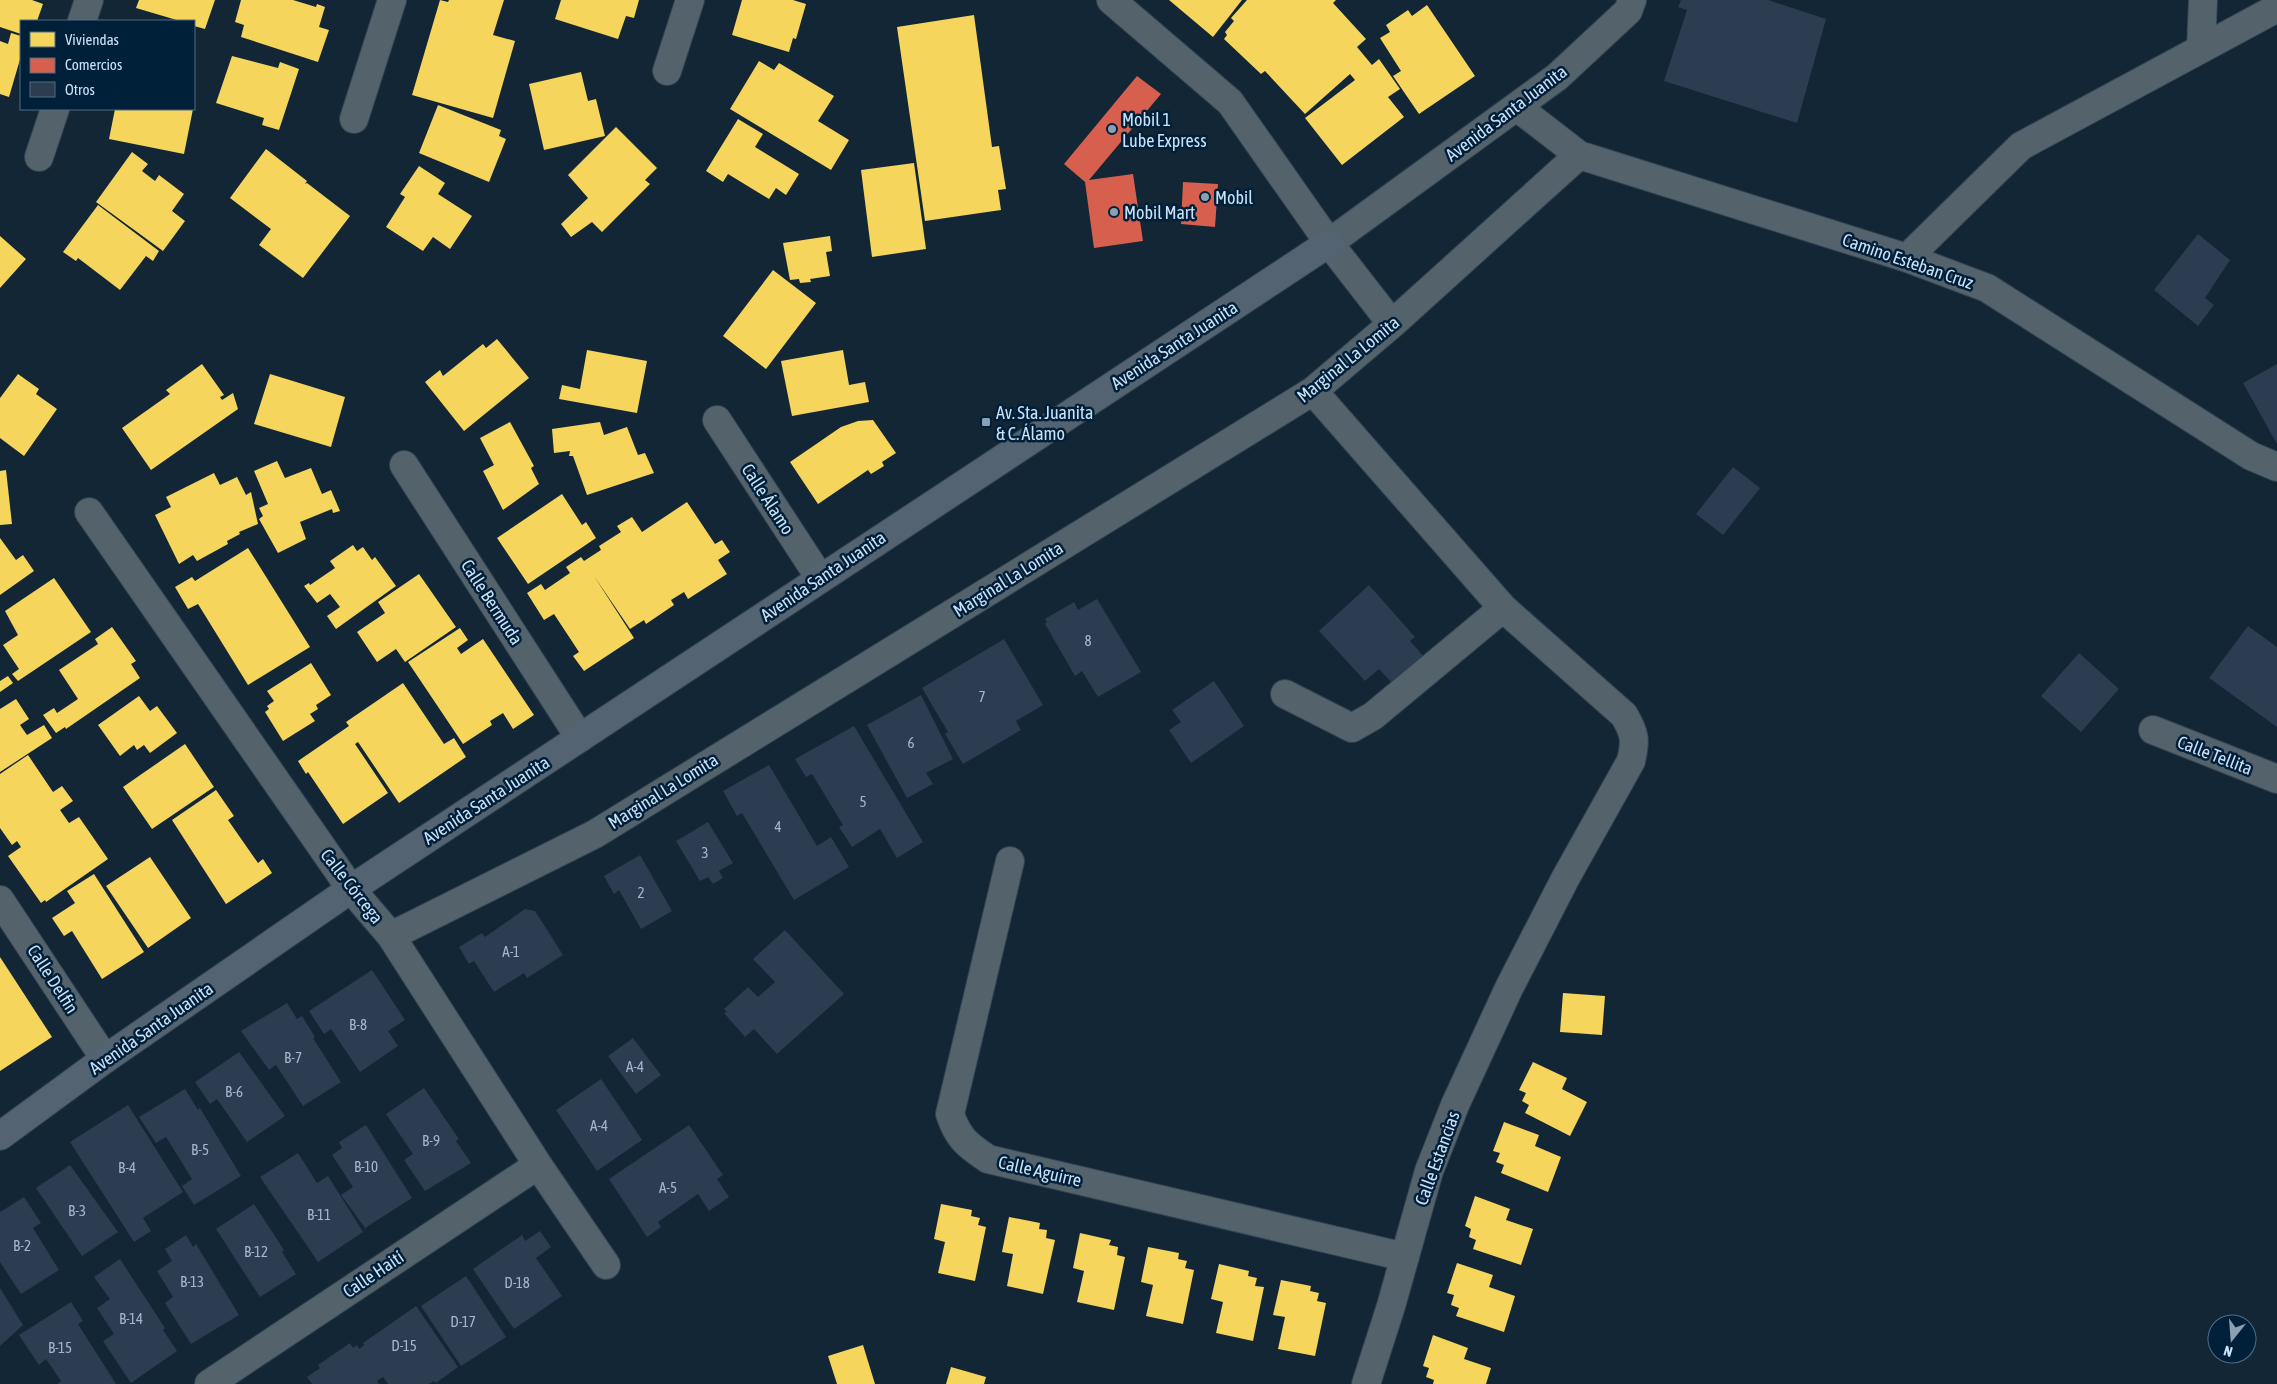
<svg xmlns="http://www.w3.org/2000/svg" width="2277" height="1384" viewBox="0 0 2277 1384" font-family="'Asap Condensed',sans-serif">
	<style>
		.homes { fill: #f6d55c }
		.shops { fill: #d6604d }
		.building { fill: #2c3c51 }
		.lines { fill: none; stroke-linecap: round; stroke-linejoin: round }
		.street-casing { stroke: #324352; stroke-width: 30 }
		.secondary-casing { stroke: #324352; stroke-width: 30 }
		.street { stroke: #54626c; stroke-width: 28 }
		.secondary { stroke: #536371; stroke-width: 28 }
		.poi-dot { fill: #8aa0b4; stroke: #001f39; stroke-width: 2 }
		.labels { text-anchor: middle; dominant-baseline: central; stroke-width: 5; stroke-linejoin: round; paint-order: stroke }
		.number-label { font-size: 15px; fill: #a2b8ce }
		.street-label { font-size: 18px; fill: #cae2f8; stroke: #001f39 }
		.poi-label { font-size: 18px; fill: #cae2f8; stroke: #001f39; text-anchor: start }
	</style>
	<rect width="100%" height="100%" fill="#122635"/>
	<path class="homes" d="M0,0H32L43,4L37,21H21V34L0,27Z
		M139,0H215L205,29L194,26V21H180L136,8Z
		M241,0H293L316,7L317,4L325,7L319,27L329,30L318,62L241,37L244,25L235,22Z
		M440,0L448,2L449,0H504L493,35L515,41L493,118L412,95Z
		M561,0H639L634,18L626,16L618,39L555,19Z
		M742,0H793L806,4L796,39L793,38L789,52L732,35Z
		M1169,0H1242L1213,37Z
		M1247,0H1336L1333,3L1366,39L1357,47L1372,65L1379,59L1400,89L1388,97L1404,117L1342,165L1305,118L1355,80L1350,74L1305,114L1265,71L1261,74L1224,39L1227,35L1225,32L1234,21L1231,18Z
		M1427,5L1475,76L1419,114L1393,76L1401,71L1380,38L1390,32L1386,25L1408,10L1412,16Z
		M974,15L992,147L999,146L1006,189L998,190L1001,210L925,221L897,27Z
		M11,33L21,36V56L9,97L0,94V41L8,44Z
		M232,56L278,68L280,62L299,69L279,130L262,125L264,118L216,103Z
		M759,61L774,70L779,63L834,96L818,121L849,140L831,170L730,109Z
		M581,72L588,101L596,99L605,136L544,150L529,84Z
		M438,105L501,130L499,136L506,139L489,182L419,153Z
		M115,109H193L184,154L109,139Z
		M738,119L763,134L755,147L799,174L786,195L776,188L769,199L728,174L723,182L706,171Z
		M616,127L657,168L645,180L650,184L602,232L592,222L571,237L561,224L588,198L568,175Z
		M266,149L307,181L305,184L307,183L350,216L303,278L259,245L271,229L230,198Z
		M132,152L148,164L142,171L155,181L159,175L184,194L172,211L185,221L163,251L96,202Z
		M914,163L926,249L872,257L861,170Z
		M419,166L445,183L438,194L472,216L450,249L433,237L423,251L386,227L405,197L400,194Z
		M98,205L159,251L153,261L146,256L120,290L78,258L76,261L63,252Z
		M0,236L26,259L0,288Z
		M830,236L832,251L826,252L830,276L810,279L811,282L800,283L799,279L790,280L783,243Z
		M773,270L816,303L766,369L723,336Z
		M497,339L529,378L464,431L425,382L440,370L443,376L483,344L486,348Z
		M587,350L647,361L637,413L559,399L562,385L580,389Z
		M843,350L849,385L865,382L869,402L792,416L781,361Z
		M202,364L224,395L220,397L222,400L233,393L238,409L151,470L122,428L170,394L166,390Z
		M18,374L39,389L36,394L57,409L24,456L0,438V398Z
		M270,374L345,397L331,447L254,424Z
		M873,420L896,453L882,462L884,466L871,474L868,470L818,504L790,462L841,427L858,421Z
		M510,422L534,466L531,468L539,484L503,510L483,471L494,465L480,438Z
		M600,422L604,435L627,427L638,455L645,453L654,473L587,495L573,456H569L570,451L554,453L552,429Z
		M277,461L285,478L311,468L322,494L331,490L340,511L333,513L332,509L300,522L306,539L278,553L259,519L263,516L259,508L268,504L254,471Z
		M6,470L12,524L0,525V471Z
		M214,473L220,485L237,477L246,495L251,492L258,524L239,532L240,534L227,541L228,544L197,561L193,555L179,564L155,515L171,507L166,497Z
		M562,494L582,525L586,522L596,538L528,584L497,538Z
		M687,502L715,544L722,540L730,552L718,560L727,574L688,599L684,592L671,600L674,605L646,624L644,620L630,629L594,576L634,638L584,671L573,656L579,652L554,614L544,620L527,593L541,584L545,590L570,573L566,567L581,557L584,561L601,550L599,546L621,532L617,526L632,517L642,532Z
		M0,538L16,560L23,555L34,571L0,595Z
		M353,545L357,551L363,547L372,560L375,557L396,586L336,629L327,616L340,607L330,594L317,603L304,586L309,583L310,585L335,568L330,561Z
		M248,548L310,647L248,685L198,604L188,609L175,587L192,577L195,581Z
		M419,574L456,627L405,662L396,649L377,662L357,632L385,613L378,602Z
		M54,578L91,632L18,681L12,674L19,669L3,645L18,635L5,611Z
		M112,627L136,661L131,664L140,678L66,729L65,727L56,733L43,715L54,708L57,713L78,699L59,670L98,644L95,639Z
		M460,628L468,640L457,648L461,654L483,639L534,715L513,729L503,713L490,721L492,725L463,744L408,662Z
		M311,663L331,695L316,705L318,709L310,714L315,721L283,741L265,712L269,709L267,706L274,701L267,691Z
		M8,676L13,683L0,692V681Z
		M403,683L444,744L454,738L466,757L399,803L358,742L355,744L388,793L343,824L308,772L306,774L298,761L349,726L346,722Z
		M139,696L150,711L157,706L177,733L150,753L144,745L137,750L134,745L120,756L98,725Z
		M16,699L29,719L20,725L27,735L44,725L52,738L0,772V709Z
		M185,744L214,787L152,829L123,787Z
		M28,755L53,792L62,786L73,801L60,810L69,823L79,817L108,859L46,902L45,900L41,903L8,856L21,847L17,841L12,845L0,828V774Z
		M216,790L234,816L228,820L258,863L263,859L272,873L226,904L172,820Z
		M150,857L191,918L148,948L106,886Z
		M94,874L144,952L102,979L72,931L64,936L52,918L75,903L67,891Z
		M0,957L52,1037L0,1071Z
		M1563,993L1605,996L1602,1035L1560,1032Z
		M1533,1062L1567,1078L1562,1089L1587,1102L1570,1136L1525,1113L1529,1105L1522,1101L1526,1093L1519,1090Z
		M1504,1122L1539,1135L1535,1146L1561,1157L1548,1192L1501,1173L1504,1165L1496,1162L1500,1153L1493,1151Z
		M1475,1196L1510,1209L1506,1220L1533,1229L1521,1265L1473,1249L1476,1240L1469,1237L1471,1229L1465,1226Z
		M941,1204L972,1210L971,1216L980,1218L978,1225L986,1227L975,1281L938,1273L945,1242L934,1239Z
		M1009,1217L1040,1223L1039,1229L1047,1230L1046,1238L1055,1240L1043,1294L1007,1286L1013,1254L1002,1252Z
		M1080,1233L1111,1240L1109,1245L1118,1247L1117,1255L1125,1257L1114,1310L1077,1302L1084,1271L1073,1268Z
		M1148,1247L1179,1253L1178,1259L1187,1261L1185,1268L1194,1270L1183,1324L1146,1316L1153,1285L1141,1282Z
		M1457,1263L1493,1275L1489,1287L1515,1296L1504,1332L1456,1316L1459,1308L1451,1305L1454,1295L1447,1293Z
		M1219,1264L1249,1271L1248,1276L1257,1278L1255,1286L1264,1287L1253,1341L1216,1333L1223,1302L1211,1299Z
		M1281,1280L1311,1286L1310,1291L1319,1293L1317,1301L1326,1303L1315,1356L1278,1349L1285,1317L1273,1315Z
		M1433,1335L1468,1348L1464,1359L1491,1368L1486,1384H1433L1434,1380L1426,1377L1429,1368L1423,1366Z
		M863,1345L875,1384H837L828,1356Z
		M951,1367L986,1377L984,1384H946Z"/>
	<path class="shops" d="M1137,76L1161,94L1089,180L1133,174L1143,241L1094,248L1085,182L1064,164Z
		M1183,182L1218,184L1215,227L1181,224Z"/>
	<path class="building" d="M1681,0H1768L1826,19L1797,123L1664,81L1687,10L1678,7Z
		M2198,234L2230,260L2205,298L2214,305L2198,326L2154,290Z
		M2277,364V444L2243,383Z
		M1733,467L1760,488L1723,535L1696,514Z
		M1369,585L1415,637L1410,641L1427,660L1394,685L1379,669L1365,681L1319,631Z
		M1097,599L1141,672L1098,697L1082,671L1075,676L1045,624L1047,622L1045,619L1074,602L1078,610Z
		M2248,626L2277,647V727L2209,678Z
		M1004,639L1043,705L1016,721L1021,730L963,764L945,734L948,732L922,688Z
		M2079,653L2119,689L2081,732L2041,696Z
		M1214,681L1244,726L1191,763L1169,730L1181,722L1172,710Z
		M921,695L953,759L926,773L933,784L907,798L867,725Z
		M854,726L923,842L897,858L880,829L852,847L839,827L843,825L812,774L806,777L795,759Z
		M769,765L817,846L831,837L849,867L794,900L742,813L737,816L723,791Z
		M708,822L733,863L719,871L723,878L713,884L708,877L700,881L676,841Z
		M640,855L672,911L641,929L619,890L614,894L604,876Z
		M525,909L535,911L563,955L527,978L524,973L494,992L474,961L469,964L459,947L482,933L485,937Z
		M785,930L844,994L777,1054L754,1029L745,1037L724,1013L727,1012L724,1009L748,987L758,997L775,982L753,959Z
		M372,970L405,1020L388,1031L398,1046L360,1072L331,1029L324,1034L309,1011Z
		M287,1003L297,1019L302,1016L315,1037L313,1038L341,1082L303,1106L276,1065L269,1070L241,1031Z
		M633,1038L661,1075L636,1094L608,1056Z
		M239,1052L285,1116L247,1142L217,1099L210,1104L195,1082Z
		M601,1079L642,1140L597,1171L556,1110Z
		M424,1088L459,1139L456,1141L471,1163L425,1191L404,1160L413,1154L386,1114Z
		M185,1089L198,1110L200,1108L241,1176L194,1205L182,1186L192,1179L166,1137L156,1143L139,1117Z
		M128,1105L183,1192L143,1218L151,1231L134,1242L70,1142Z
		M366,1125L412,1198L365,1228L341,1195L353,1187L332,1155L342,1148L339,1142Z
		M689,1125L723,1175L717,1179L729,1197L709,1211L698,1194L658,1222L661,1227L647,1237L609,1179Z
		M298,1153L317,1183L328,1176L363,1232L318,1262L260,1177Z
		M70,1165L118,1232L82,1256L36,1188Z
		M24,1197L41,1223L33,1228L59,1270L21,1294L0,1262V1212Z
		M254,1204L284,1250L282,1252L296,1274L260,1297L216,1229Z
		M540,1231L551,1247L536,1258L562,1296L514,1329L473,1269L522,1235L525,1241Z
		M186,1235L193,1247L196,1244L239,1315L191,1344L165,1303L173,1297L157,1271L172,1261L165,1249Z
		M120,1259L165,1328L163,1330L177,1351L131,1383L103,1341L114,1334L97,1308L110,1299L94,1277Z
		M466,1276L506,1337L461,1366L421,1306Z
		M0,1288L23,1325L0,1346Z
		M71,1302L83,1321L78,1324L116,1384H57L61,1381L46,1359L39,1365L19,1335Z
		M416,1306L458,1367L436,1383L434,1381L429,1384H388L383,1377L377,1381L379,1384H312L307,1377L320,1368L318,1365L350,1343L353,1348L357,1345L359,1349L364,1345L363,1343Z"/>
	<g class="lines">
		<defs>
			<path id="street" d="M1111,0L1230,102L1329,243L1392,324
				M82,21L89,0
				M2201,48L2203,0
				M667,71L690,0
				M1517,107L1579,155L1907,258L1987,288L2251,456L2277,467
				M354,119L392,0
				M39,157L55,109
				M1329,243L1557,77L1628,11L1632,0
				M1907,258L2021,146L2277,8
				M1313,391L1503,608L1624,715C1635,734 1636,740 1631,761L1565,879L1509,988L1455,1105L1429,1171L1391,1306L1366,1384
				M717,420L820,578
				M404,465L580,738
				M89,512L351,889L391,936L538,1165L606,1265
				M1285,694L1352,728L1373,716L1503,608
				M2153,730L2277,779
				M1010,861L950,1114C958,1138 967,1145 988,1159L1405,1257
				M0,900L105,1059
				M391,936L595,834L1313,391L1392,324L1579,155
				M209,1384L538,1165"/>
			<path id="secondary" d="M0,1136L105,1059L351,889L1329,243"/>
		</defs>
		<use href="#street" class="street-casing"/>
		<use href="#secondary" class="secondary-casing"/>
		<use href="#street" class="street"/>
		<use href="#secondary" class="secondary"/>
	</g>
	<g class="poi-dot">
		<circle cx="1112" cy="129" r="5"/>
		<circle cx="1205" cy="197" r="5"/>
		<circle cx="1114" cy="212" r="5"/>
		<rect x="981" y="417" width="10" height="10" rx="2.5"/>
	</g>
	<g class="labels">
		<g class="number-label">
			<text x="1088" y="640">8</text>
			<text x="982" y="696">7</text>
			<text x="911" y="742">6</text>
			<text x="863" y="801">5</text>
			<text x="778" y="826">4</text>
			<text x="705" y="852">3</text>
			<text x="641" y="892">2</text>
			<text x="511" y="951">A-1</text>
			<text x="358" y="1024">B-8</text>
			<text x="293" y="1057">B-7</text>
			<text x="635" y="1066">A-4</text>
			<text x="234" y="1091">B-6</text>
			<text x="599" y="1125">A-4</text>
			<text x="431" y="1140">B-9</text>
			<text x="200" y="1149">B-5</text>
			<text x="366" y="1166">B-10</text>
			<text x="127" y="1167">B-4</text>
			<text x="668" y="1187">A-5</text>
			<text x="77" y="1210">B-3</text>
			<text x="319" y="1214">B-11</text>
			<text x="22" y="1245">B-2</text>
			<text x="256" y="1251">B-12</text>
			<text x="192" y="1281">B-13</text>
			<text x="517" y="1282">D-18</text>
			<text x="131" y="1318">B-14</text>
			<text x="463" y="1321">D-17</text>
			<text x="404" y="1345">D-15</text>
			<text x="60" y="1347">B-15</text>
		</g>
		<g class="street-label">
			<text transform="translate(1506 113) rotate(-37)">Avenida Santa Juanita</text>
			<text transform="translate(1908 261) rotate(19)">Camino Esteban Cruz</text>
			<text transform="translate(1174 345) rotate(-33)">Avenida Santa Juanita</text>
			<text transform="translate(1348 359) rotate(-39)">Marginal La Lomita</text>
			<text transform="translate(768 499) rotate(57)">Calle Álamo</text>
			<text transform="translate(823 576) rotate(-34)">Avenida Santa Juanita</text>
			<text transform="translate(1008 579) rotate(-32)">Marginal La Lomita</text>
			<text transform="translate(492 602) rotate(57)">Calle Bermuda</text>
			<text transform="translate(2215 755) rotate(21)">Calle Tellita</text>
			<text transform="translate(663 791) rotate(-32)">Marginal La Lomita</text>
			<text transform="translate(486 800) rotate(-33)">Avenida Santa Juanita</text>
			<text transform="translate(352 886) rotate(52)">Calle Córcega</text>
			<text transform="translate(53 979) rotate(57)">Calle Delfin</text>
			<text transform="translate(151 1028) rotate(-35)">Avenida Santa Juanita</text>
			<text transform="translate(1437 1158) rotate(-70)">Calle Estancias</text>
			<text transform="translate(1040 1171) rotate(13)">Calle Aguirre</text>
			<text transform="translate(373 1274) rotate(-34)">Calle Haití</text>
		</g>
		<g class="poi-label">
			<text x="1122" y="119">Mobil 1<tspan x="1122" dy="21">Lube Express</tspan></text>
			<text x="1215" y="197">Mobil</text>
			<text x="1124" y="212">Mobil Mart</text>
			<text x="996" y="412">Av. Sta. Juanita<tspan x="996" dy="21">&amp; C. Álamo</tspan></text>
		</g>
	</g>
	<rect x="20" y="20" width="175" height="90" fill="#001f39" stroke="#516d85"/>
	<rect x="30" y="32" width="25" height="15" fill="#f6d55c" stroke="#516d85"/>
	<text x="65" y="45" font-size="15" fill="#cae2f8">Viviendas</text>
	<rect x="30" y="58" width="25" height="15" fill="#d6604d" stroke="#516d85"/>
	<text x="65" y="70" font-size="15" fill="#cae2f8">Comercios</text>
	<rect x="30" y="82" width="25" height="15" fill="#2c3c51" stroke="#516d85"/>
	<text x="65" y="95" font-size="15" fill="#cae2f8">Otros</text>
	<g transform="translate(2232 1339) rotate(197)"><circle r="24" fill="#001f39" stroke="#516d85"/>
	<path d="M0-4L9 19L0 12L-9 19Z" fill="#8aa0b4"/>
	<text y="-8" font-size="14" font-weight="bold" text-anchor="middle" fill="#cae2f8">N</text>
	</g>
</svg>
